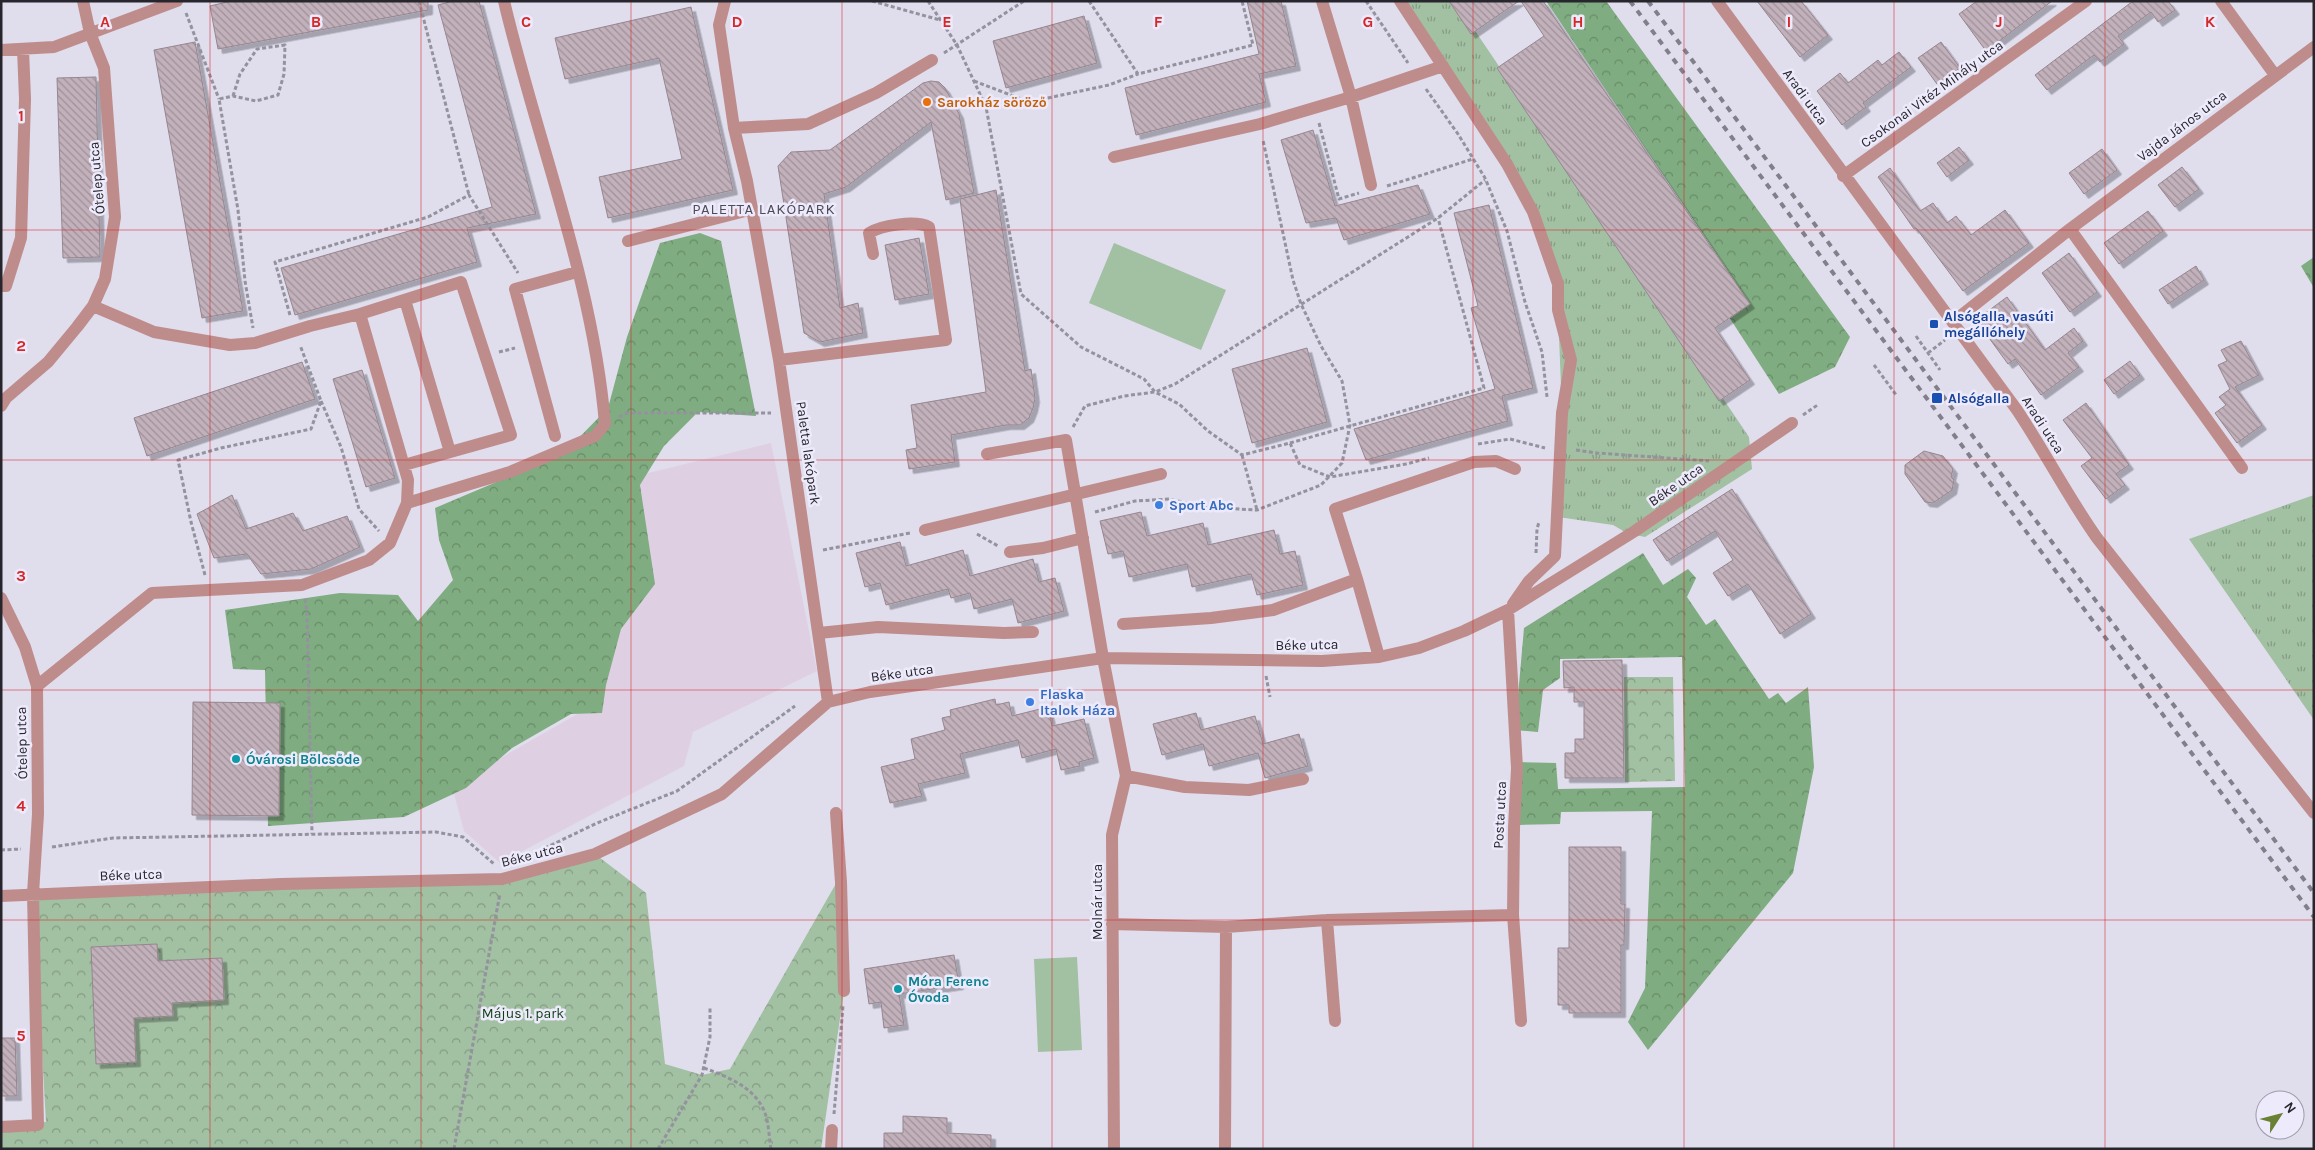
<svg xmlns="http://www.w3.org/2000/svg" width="2315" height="1150" viewBox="0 0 2315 1150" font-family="Karla,sans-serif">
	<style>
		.education { fill: #ded0e2 }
		.grass { fill: url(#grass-tufts) }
		.forest { fill: url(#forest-crowns) }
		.park { fill: url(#park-crowns) }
		.pitch { fill: #a2c0a2 }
		.building { fill: url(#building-back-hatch); stroke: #96868f; filter: url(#shadow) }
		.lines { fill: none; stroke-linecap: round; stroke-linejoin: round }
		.path { stroke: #94929e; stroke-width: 3; stroke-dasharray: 4 2.5; stroke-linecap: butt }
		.minor { stroke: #bf8c8c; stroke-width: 12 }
		.rail { stroke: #817f8a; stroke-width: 4; stroke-dasharray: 6 6; stroke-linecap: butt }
		.grid { fill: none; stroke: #d62828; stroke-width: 1; stroke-opacity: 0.55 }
		.food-dot { fill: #e8710a; stroke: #edeafb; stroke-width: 2 }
		.transit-dot { fill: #1a4fb4; stroke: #edeafb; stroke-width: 2 }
		.shop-dot { fill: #3f7fe0; stroke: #edeafb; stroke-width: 2 }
		.culture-dot { fill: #0f9aa8; stroke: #edeafb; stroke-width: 2 }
		.labels { text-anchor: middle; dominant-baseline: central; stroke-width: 5; stroke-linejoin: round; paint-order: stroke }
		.street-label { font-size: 14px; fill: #28262d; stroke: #edeafb }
		.food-label { font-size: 14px; font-weight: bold; fill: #c56008; stroke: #edeafb; text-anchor: start }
		.transit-label { font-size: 14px; font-weight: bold; fill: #164399; stroke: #edeafb; text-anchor: start }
		.shop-label { font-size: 14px; font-weight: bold; fill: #366cbe; stroke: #edeafb; text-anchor: start }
		.culture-label { font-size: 14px; font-weight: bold; fill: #0d838f; stroke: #edeafb; text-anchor: start }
		.park-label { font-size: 14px; fill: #0e3f13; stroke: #edeafb }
		.neighbourhood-label { font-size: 15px; letter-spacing: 1px; fill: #4e4b58; stroke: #edeafb }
		.grid-label { font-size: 16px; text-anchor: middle; font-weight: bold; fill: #d62828; stroke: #edeafb; stroke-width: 5; stroke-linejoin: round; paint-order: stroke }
	</style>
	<defs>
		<pattern id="grass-tufts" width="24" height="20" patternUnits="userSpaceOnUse" patternTransform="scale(1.25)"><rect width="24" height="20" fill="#a2c0a2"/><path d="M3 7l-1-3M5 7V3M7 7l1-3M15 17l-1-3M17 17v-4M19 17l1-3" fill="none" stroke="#849c84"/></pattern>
		<pattern id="forest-crowns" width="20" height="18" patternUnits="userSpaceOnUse" patternTransform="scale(1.25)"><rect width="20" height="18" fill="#7fac80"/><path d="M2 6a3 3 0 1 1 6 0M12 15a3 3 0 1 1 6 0" fill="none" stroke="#688c69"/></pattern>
		<pattern id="park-crowns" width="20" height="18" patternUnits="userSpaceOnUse" patternTransform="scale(1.25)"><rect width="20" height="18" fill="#a2c0a2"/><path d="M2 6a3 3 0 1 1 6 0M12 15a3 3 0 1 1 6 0" fill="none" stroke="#849c84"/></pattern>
		<pattern id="building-back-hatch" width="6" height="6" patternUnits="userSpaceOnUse" patternTransform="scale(1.25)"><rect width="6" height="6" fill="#c2b1bb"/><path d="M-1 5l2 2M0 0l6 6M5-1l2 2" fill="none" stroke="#9e9098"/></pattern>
		<filter id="shadow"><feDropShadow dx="4.5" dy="4.5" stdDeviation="0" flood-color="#0004"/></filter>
	</defs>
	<rect width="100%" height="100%" fill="#e0dded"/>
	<path class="education" d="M771,443L817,671L693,732L684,766L500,863L464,831L452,786L593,705L632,477Z"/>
	<path class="grass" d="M1396,1H1455L1749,437L1752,469L1645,537L1627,533L1613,525L1558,517L1562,413L1558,310L1548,255L1507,164Z
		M2314,495V720L2189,539Z"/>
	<path class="forest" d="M1546,1H1606L1850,337L1835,367L1779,394L1718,300L1736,283Z
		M700,233L721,241L756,416L698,412L664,446L640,485L655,584L621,629L606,685L602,713L571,714L512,748L466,788L404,817L268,826L265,670L233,669L225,610L340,593L398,595L418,621L453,580L439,540L435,508L563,454L608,408L627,337L660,243Z
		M2314,257V288L2301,266Z
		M1643,553L1663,585L1688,569L1696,578L1687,597L1706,625L1715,619L1769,699L1778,693L1786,703L1808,687L1814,767L1793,873L1648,1050L1628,1022L1645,988L1652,811L1561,812L1560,824L1516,825L1519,762L1556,763L1558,789L1685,787L1682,657L1560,659V678L1543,690L1538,732L1515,730L1524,628Z"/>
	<path class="park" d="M1624,677H1673L1675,781L1625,782Z
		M595,854L646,893L665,1064L702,1075L730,1069L842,873L844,991L821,1149H1V1124L46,1122L33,894L502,879Z"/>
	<path class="pitch" d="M1114,243L1226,290L1201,350L1089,303Z
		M1077,957L1082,1050L1038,1052L1034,959Z"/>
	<path class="building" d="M231,1H428V10L218,49L210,6Z
		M453,1H479L536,214L467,228L477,262L295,315L281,268L492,207L438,5Z
		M1247,1H1281L1296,66L1259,74L1266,102L1136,135L1125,88L1259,54Z
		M1449,1H1519L1471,34Z
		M1521,1H1543L1750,304L1715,328L1750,380L1719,401L1497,68L1544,36Z
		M1757,1H1801L1828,35L1800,57Z
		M1977,1H2052L1986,51L1959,14Z
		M2133,1H2168L2175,10L2158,22L2151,12L2118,36L2124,44L2100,62L2094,55L2047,90L2035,75Z
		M691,7L733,190L608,218L599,177L682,159L659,58L565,79L555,38Z
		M1084,16L1097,63L1006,88L993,41Z
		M195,42L243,311L202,318L154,50Z
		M1941,42L1960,68L1937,84L1918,58Z
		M1899,52L1911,67L1863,103L1866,107L1842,125L1817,91L1840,73L1848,83L1878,60L1882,65Z
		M96,77L100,257L63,258L57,78Z
		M931,81L939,82L945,88L959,114L974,193L946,200L931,122L846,187L824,194L840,308L858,303L863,333L820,342L804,333L778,166L791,152L830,150L923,83Z
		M1313,130L1335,206L1418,185L1430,214L1344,240L1336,218L1306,223L1281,140Z
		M1959,147L1969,160L1947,177L1937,163Z
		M2102,149L2117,170L2084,194L2069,173Z
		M2182,167L2199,189L2175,207L2158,185Z
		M1890,168L1920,211L1933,203L1947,223L1956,216L1971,235L2005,210L2029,243L1963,291L1916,228L1914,229L1878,177Z
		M996,190L1025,371L1031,369L1035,398L1033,408L1029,418L1020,425H1006L951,435L955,462L909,469L906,450L917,448L911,405L986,392L960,199Z
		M1489,205L1533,388L1502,396L1508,421L1366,460L1354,429L1495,389L1471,308L1478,306L1454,213Z
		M2148,211L2163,231L2119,264L2104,243Z
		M919,238L929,294L895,300L885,245Z
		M2069,253L2097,292L2070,312L2042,273Z
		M2196,266L2204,280L2168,304L2159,290Z
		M2007,297L2045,350L2074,328L2083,341L2068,353L2079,367L2041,395L2015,359L2008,364L1976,320Z
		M2241,341L2259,375L2235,387L2262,425L2237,443L2215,413L2226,405L2219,397L2230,389L2218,365L2227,361L2221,350Z
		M1307,348L1327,422L1252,443L1232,369Z
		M2130,361L2140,375L2114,394L2104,380Z
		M302,362L315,399L147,456L134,418Z
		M362,370L395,478L366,487L333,379Z
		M2086,403L2129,465L2116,474L2125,485L2106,499L2081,466L2092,458L2063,420Z
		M1924,451L1943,456L1953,469L1951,477L1954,480L1952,490L1933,503L1925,502L1905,474V465Z
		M1732,489L1811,614L1780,634L1748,584L1728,596L1713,573L1733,560L1715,531L1667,561L1653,540Z
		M232,495L246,529L293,513L303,531L347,516L360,547L311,569L261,574L247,554L214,558L197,514Z
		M1141,512L1147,536L1203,523L1208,545L1274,530L1280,554L1295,551L1303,585L1257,595L1251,574L1192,587L1187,564L1129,577L1123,551L1108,554L1100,521Z
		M900,542L906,566L963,550L970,576L1033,559L1039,582L1055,578L1064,611L1018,623L1012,599L974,609L970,593L951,598L948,589L886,605L880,583L865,587L856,553Z
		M1622,660L1624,778H1565V753H1575V739H1584V702H1574V687L1564,688L1563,661Z
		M995,699L996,705L1009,702L1012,716L1048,707L1052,726L1084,719L1094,758L1079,762L1080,766L1061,770L1056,749L1022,758L1018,740L960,754L965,773L918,784L922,796L890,803L881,767L915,759L911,739L945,730L942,718L951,716L950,710Z
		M193,702L280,703L279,816L192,815Z
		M1196,713L1201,730L1255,716L1263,744L1299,734L1308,766L1265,778L1258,753L1209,766L1203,744L1162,755L1153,724Z
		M1569,847H1621V904H1625L1624,945H1621V1013H1569V1005H1558V948H1569Z
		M157,944L158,961L222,958L224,1000L172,1003L173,1016L134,1018L136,1062L96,1064L91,947Z
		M954,955L959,985L899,994L904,1025L884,1028L881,1002L869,1004L864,969Z
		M1,1038H15L17,1096H1Z
		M903,1116L947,1118V1133L991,1135V1149H884V1133H903Z"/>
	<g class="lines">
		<path class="path" d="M419,1L469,195
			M872,1L940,20
			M928,1L957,45L986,107L1021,294L1081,347L1144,379L1155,392L1179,404L1208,431L1242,455L1290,443L1300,465L1330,477L1406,464L1429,458
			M1089,1L1138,74L1253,45L1242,1
			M1366,1L1408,63
			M186,13L219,99
			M944,53L1024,1
			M974,81L1029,102L1109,85L1138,74
			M1426,89L1458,134L1485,178L1507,231L1525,302L1542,352L1547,397
			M233,96L240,74L257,49L285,45L284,74L278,95L256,101L233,96L219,99L238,210L245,281L253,328
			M1319,123L1339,199L1359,193
			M1387,186L1473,159
			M290,315L275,262L428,217L469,195L518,273
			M1916,336L1940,370
			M499,352L515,348
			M1928,353L1945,340
			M1874,365L1897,396
			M321,401L341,447L359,509L379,531
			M1803,415L1819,404
			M619,417L627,413H771
			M1073,427L1085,406L1124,396L1155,392L1175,384L1438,218L1485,180
			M1290,443L1484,388L1438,218
			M1478,444L1510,439L1545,448
			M1576,450L1597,453L1709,461
			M1242,455L1257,510
			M1095,512L1135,501L1170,499L1201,507L1257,510L1321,485L1342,463L1350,425L1342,381L1321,346L1301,304L1293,280L1263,140
			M977,534L998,546
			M823,550L910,533
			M1536,553L1537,529L1539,522
			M205,575L191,522L178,460L221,448L311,429L321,401L300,345
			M305,599L307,613L312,834
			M1266,676L1270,697
			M52,847L113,838L436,832L463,837L494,864
			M1,850L21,849
			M539,851L597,823L677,791L795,706
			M704,1068C728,1077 755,1087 765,1113C769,1124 769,1138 771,1149
			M834,1114L843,1006
			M454,1149L500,893
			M658,1149L702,1075L710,1037V1008"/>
		<path class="minor" d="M725,1L719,25L734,128L747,181L779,360L828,702
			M1322,1L1351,97L1371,185
			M1400,1L1507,164L1533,212L1558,284V310L1571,360L1562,413L1555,556L1529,581L1513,604
			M1717,1L2017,410C2045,452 2068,497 2097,538L2314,813
			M2221,1L2275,75
			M1,50L54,47L177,1
			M734,128L808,124L876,93L932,60
			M1114,157L1260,124L1351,97L1443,66
			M1843,176L2086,1
			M2070,229L2242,468
			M628,241L753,209
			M1,286H6L21,238L25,99L23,49
			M405,300L450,452
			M360,314L461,282L511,435L404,465
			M1953,322L2070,229L2314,47
			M779,360L946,340L929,227C916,220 882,225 869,233L873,254
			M1,406L6,398L48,362L77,327L93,306L105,279L115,217L104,68L90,33L83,1
			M555,436L515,289L577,272
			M987,454L1066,440L1103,658L1126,776L1112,835L1114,1149
			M407,503L510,472L595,436L605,424C593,280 537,141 504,1
			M925,530L1161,474
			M1010,552L1043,548L1083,538
			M1357,579L1335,509L1474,462L1496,461L1515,469
			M1,598L25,647L37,686L38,814L33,894L38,1125L1,1127
			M1508,610L1517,768L1514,828L1513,915L1521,1021
			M1123,624L1211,618L1273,610L1357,579L1379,657
			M819,633L878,627L1004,633L1033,632
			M37,686L152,593L302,585L369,560L390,543L407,503L408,480L360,314L310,326L255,343L230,345L154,332L93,306
			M1126,776L1185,787L1249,790L1303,779
			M836,813L841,882L844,991
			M1,896L281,884L502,879L595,854L722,794L828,702L870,692L1103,658L1322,661L1379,657L1419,648L1464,631L1508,610L1635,531L1792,423
			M1327,920L1335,1021
			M1112,924L1226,927L1327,920L1513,915
			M831,1149L832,1130
			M1225,1149L1226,927"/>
		<path class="rail" d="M1630,1L2314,917
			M1648,1L2314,893"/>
	</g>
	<path class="grid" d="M210,1V1149M421,1V1149M631,1V1149M842,1V1149M1052,1V1149M1263,1V1149M1473,1V1149M1684,1V1149M1894,1V1149M2105,1V1149M1,230H2314M1,460H2314M1,690H2314M1,920H2314"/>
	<circle class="food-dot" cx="927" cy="102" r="5"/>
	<g class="transit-dot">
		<rect x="1929" y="319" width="10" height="10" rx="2.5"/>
		<rect x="1931" y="392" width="12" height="12" rx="2.5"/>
	</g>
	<g class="shop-dot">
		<circle cx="1159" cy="505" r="5"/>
		<circle cx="1030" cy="702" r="5"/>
	</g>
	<g class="culture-dot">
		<circle cx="236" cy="759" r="5"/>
		<circle cx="898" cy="989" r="5"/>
	</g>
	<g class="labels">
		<g class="street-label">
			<text transform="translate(1932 94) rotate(-36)">Csokonai Vitéz Mihály utca</text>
			<text transform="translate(1805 97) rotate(54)">Aradi utca</text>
			<text transform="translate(2182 126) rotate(-37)">Vajda János utca</text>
			<text transform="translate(97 178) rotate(-95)">Ótelep utca</text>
			<text transform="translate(2043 425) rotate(57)">Aradi utca</text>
			<text transform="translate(808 453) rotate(82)">Paletta lakópark</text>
			<text transform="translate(1676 485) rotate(-35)">Béke utca</text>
			<text transform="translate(1307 645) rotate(-1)">Béke utca</text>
			<text transform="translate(902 673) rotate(-8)">Béke utca</text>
			<text transform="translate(22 743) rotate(-91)">Ótelep utca</text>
			<text transform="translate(1500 815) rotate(-87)">Posta utca</text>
			<text transform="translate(532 855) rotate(-14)">Béke utca</text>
			<text transform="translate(131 875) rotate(-2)">Béke utca</text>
			<text transform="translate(1097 902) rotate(-90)">Molnár utca</text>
		</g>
		<g class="food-label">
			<text x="937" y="102">Sarokház söröző</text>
		</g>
		<g class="transit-label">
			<text x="1944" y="316">Alsógalla, vasúti<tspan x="1944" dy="16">megállóhely</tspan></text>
			<text x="1948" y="398">Alsógalla</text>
		</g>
		<g class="shop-label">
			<text x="1169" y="505">Sport Abc</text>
			<text x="1040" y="694">Flaska<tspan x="1040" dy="16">Italok Háza</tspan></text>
		</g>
		<g class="culture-label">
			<text x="246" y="759">Óvárosi Bölcsőde</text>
			<text x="908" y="981">Móra Ferenc<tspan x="908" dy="16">Óvoda</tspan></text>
		</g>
		<g class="park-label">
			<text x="523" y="1013">Május 1. park</text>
		</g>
		<g class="neighbourhood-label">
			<text x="764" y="209">PALETTA LAKÓPARK</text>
		</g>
	</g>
	<g class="grid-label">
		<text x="105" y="27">A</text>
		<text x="316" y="27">B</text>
		<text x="526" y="27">C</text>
		<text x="737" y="27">D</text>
		<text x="947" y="27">E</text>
		<text x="1158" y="27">F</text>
		<text x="1368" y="27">G</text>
		<text x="1578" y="27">H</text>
		<text x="1789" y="27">I</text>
		<text x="1999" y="27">J</text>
		<text x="2210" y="27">K</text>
		<text x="21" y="121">1</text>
		<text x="21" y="351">2</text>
		<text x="21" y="581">3</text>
		<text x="21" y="811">4</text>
		<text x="21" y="1041">5</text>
	</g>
	<rect width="2315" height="1150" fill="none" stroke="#28262d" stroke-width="5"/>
	<g transform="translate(2280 1115) rotate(54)"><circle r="24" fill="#edeafb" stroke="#9e9ca9"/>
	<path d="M0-4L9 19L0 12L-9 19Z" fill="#688134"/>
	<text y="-8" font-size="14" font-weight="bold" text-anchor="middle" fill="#28262d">N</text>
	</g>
</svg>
